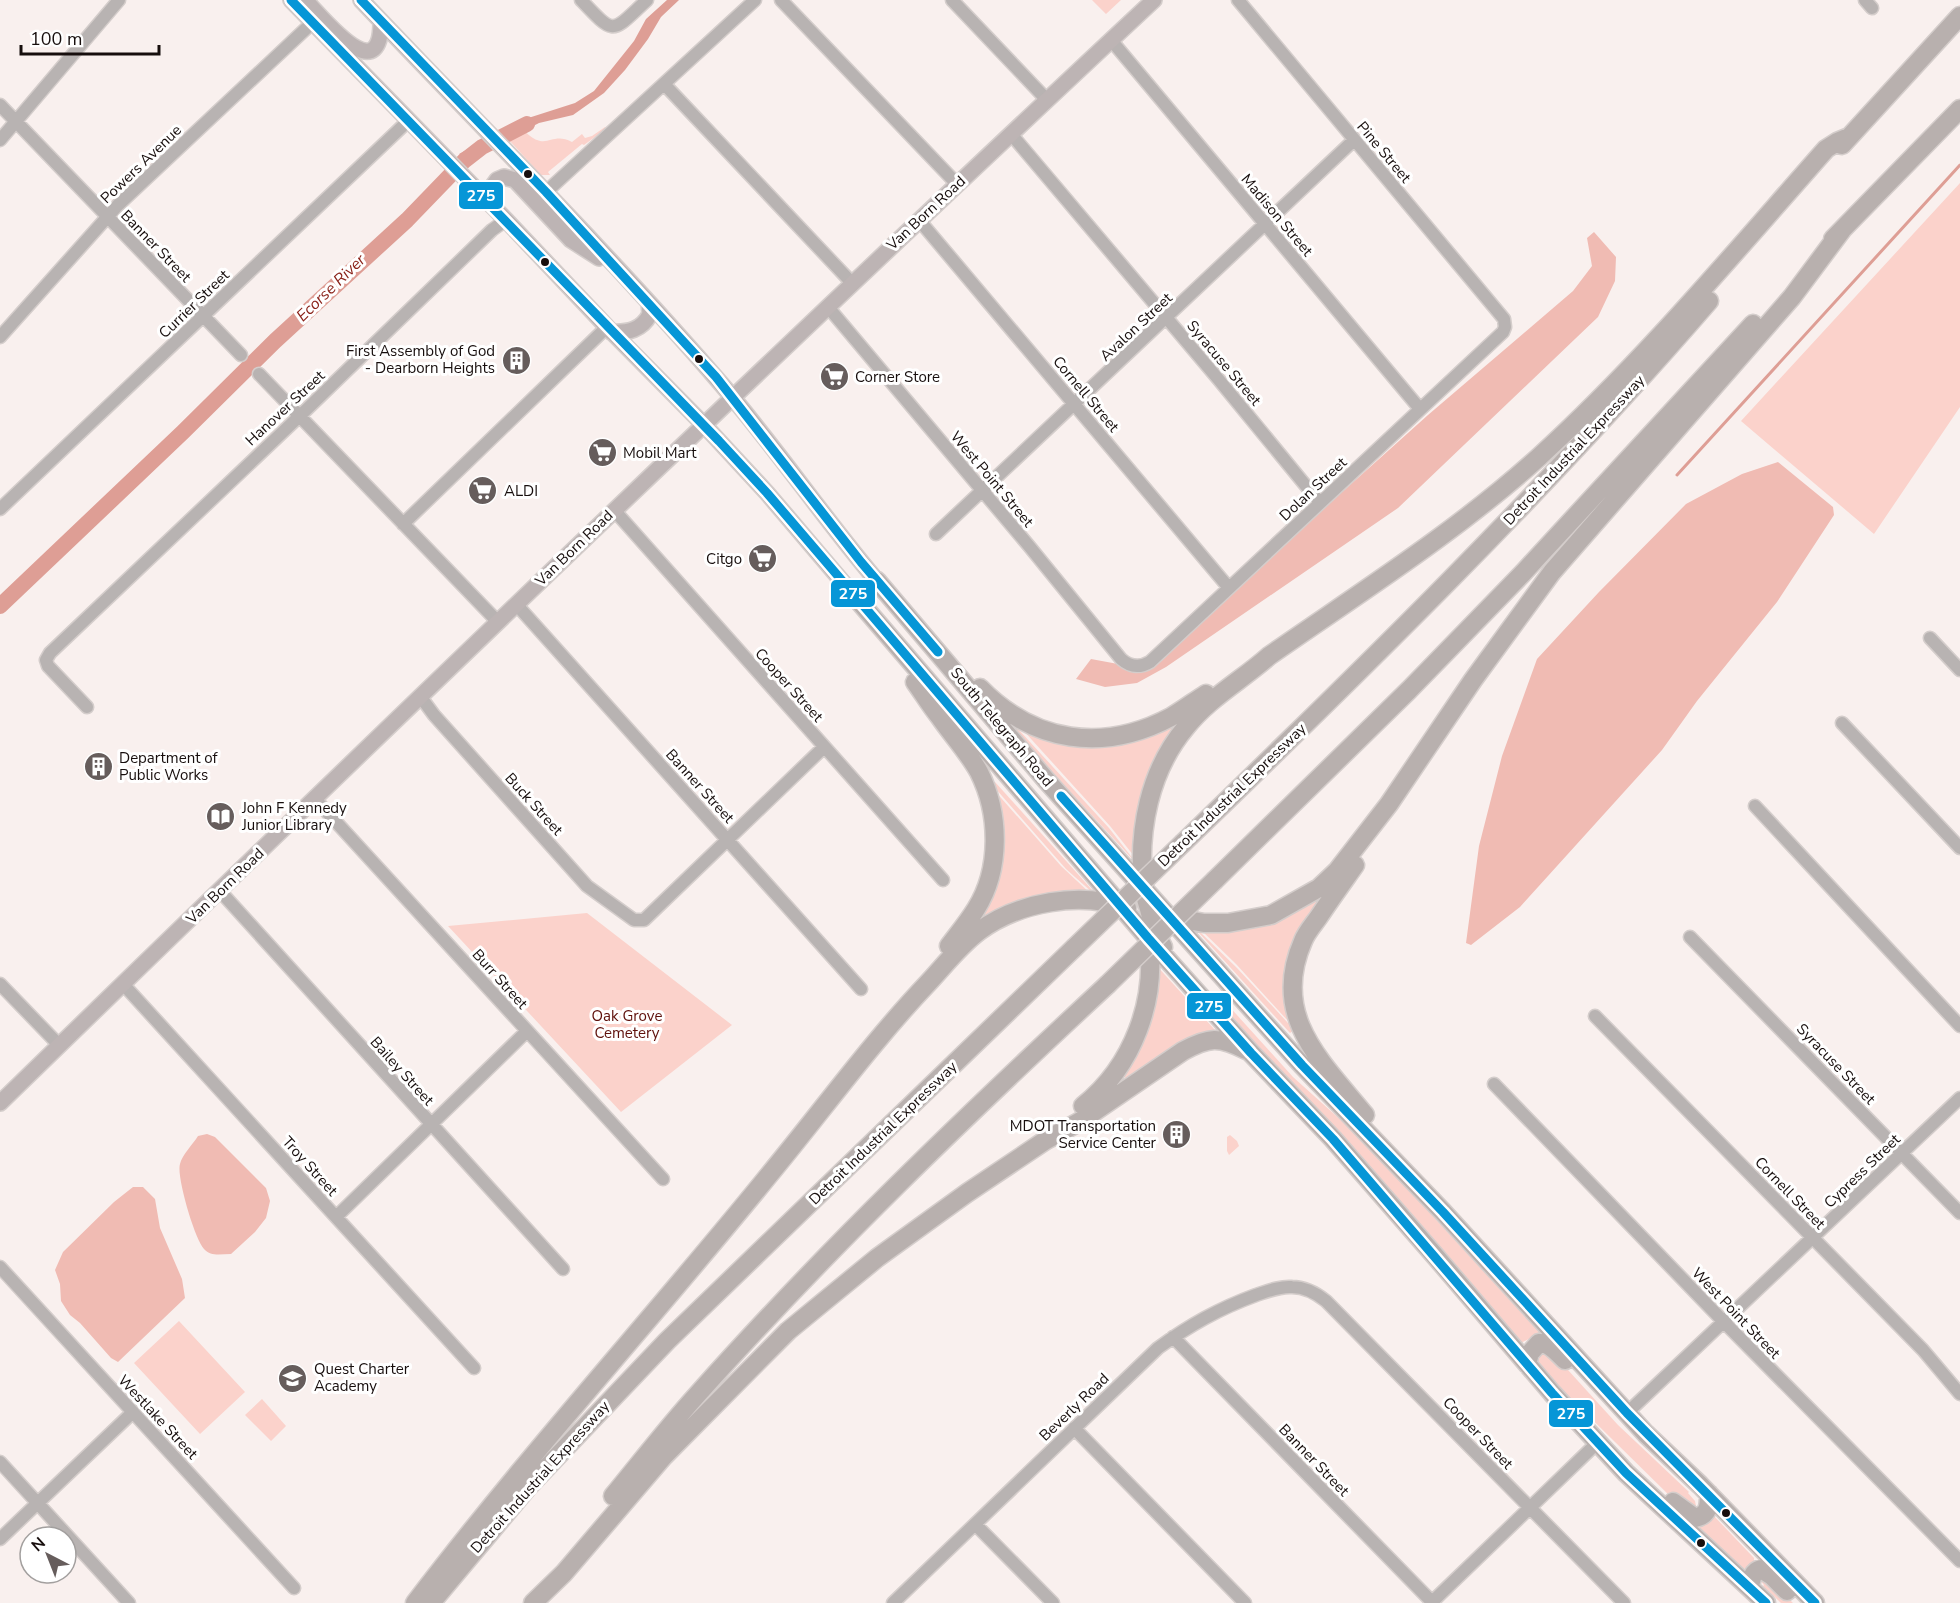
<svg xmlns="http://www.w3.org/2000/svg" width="1960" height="1603" viewBox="0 0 1960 1603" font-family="'Nunito Sans',sans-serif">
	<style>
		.green { fill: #fbd2cb }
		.forest { fill: #f0bbb3 }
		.water { fill: #de9e95 }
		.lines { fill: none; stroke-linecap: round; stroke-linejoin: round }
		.stream { stroke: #de9e95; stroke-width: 3 }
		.river { stroke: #de9e95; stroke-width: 16 }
		.minor-casing { stroke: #d4cdcb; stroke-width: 15 }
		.major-casing { stroke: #d4cdcb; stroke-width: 18 }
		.highway-casing { stroke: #d4cdcb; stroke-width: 21 }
		.minor { stroke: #b8b3b2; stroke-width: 12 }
		.major { stroke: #bdb4b4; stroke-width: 15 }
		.highway { stroke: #b8b0ae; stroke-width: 18 }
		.highway-bridge-casing { stroke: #d4cdcb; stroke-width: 21; stroke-linecap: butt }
		.highway-bridge { stroke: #b8b0ae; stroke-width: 18 }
		.bus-1-casing { stroke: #fff; stroke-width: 14 }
		.bus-1 { stroke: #0696d7; stroke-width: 9 }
		.bus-dot { fill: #170e0d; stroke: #fff; stroke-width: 2 }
		.labels { text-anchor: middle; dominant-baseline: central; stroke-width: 6; stroke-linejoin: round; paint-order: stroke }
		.street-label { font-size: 15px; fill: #170e0d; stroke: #fff }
		.poi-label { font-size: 15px; fill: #170e0d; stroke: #fff; text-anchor: start }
		.park-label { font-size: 15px; fill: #5e0f0a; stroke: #fff }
		.water-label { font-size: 16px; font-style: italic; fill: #8a231a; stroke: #fff }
		.line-badge { stroke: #fff; stroke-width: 2 }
		.badge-label { font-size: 16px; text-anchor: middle; font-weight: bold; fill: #fff }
	</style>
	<rect width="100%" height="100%" fill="#f9f0ee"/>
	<path class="green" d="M1092,0H1121L1106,14Z
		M605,127L606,129L584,145L582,144L548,172L550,175H541L509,140L524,131C528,134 533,139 537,140C549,145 555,133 572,142L582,134L585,138L592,136Z
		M1960,183V407L1874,534L1741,421Z
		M1172,722L1178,726L1138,861L1110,826L1022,729L1053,738Z
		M1015,725H1020L1019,730L1109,828L1137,864L1012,729Z
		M995,782L1094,892V894L1066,869L995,788L991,789V785Z
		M995,791L1061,866L1092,895L981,920L978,916Z
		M1316,900L1320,904L1305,928L1292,1019L1288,1021L1236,964L1200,929L1286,917Z
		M587,913L732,1025L621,1112L448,926Z
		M1198,930L1237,968L1288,1023L1293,1021L1296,1029L1290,1033L1199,933Z
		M1156,965L1215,1030L1192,1037L1128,1080L1123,1076L1139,1049Z
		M1227,1004L1293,1077L1363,1140L1540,1333L1521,1343L1445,1254L1223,1007Z
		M1230,1135L1237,1141L1239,1146L1229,1155L1227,1151V1137Z
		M179,1321L245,1392L200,1434L134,1363Z
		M1543,1352L1558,1359L1618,1425L1689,1492L1688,1493L1695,1501L1696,1506L1692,1507L1676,1502L1554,1382L1538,1363V1353Z
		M262,1399L286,1426L271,1441L245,1415Z
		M1713,1515L1754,1558V1561L1744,1569L1696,1525Z
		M1760,1577L1773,1583L1793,1603H1781L1763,1586L1764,1585L1760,1580Z"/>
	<path class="forest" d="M1594,232L1616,257L1615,281L1598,317L1398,508L1166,667L1137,683L1105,687L1076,679L1091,659L1145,669L1428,415L1573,291L1592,266L1587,238Z
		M1778,462L1833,507L1834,515L1777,602L1697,701L1662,750L1520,907L1471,945L1466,943L1479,846L1502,756L1537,659L1599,592L1686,504L1742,474Z
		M207,1134L215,1137L266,1188L270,1201L266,1218L255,1232L231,1254C221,1254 211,1257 204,1249C195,1240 176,1176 180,1164C182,1155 193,1144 198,1136Z
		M133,1187H143L155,1199L160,1228L182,1279L185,1298L118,1362L111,1358L80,1323L70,1315L61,1301L60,1284L55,1270L63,1252L114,1202Z"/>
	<path class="water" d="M667,0H679L661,17L648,39L625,70L604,93L573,115L539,123L512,137L505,129L522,120L575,103L594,91L634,41L646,19Z
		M479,143L485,149L466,162L459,154Z"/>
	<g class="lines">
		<path class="stream" d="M1677,475L1960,165"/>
		<path class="river" d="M0,606L183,432L275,341L407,220L464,161L482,147L527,124"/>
		<defs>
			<path id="minor" d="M581,0C616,37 611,33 647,0
				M781,0L957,184
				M952,0L1047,100
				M1865,0L1872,8
				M1111,40L1420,409
				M665,85L852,283
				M0,105L241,355
				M1011,134L1219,380L1320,503
				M0,140L119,0
				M546,192L755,0
				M919,220L1229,588
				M828,307L1029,546L1121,659C1130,667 1140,668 1150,662L1503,332L1505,327L1504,319L1238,0
				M0,337L118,205L312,23
				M259,374L497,621
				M0,509L408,121
				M614,510L943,880
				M403,524L607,327
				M936,534L1354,140
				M516,604L861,989
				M1930,638L1960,670
				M420,696L434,715L587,886L634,920H644L824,747
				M87,707L48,666L46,660L50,653L307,409L492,230L506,220
				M1842,723L1960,848
				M315,799L663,1179
				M1755,806L1960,1026
				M220,891L563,1269
				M1690,937L1960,1213
				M0,984L59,1045
				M123,984L474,1368
				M1595,1016L1923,1350L1960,1394
				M1494,1084L1724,1322L1960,1561
				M336,1217L527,1031
				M0,1267L294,1588
				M1173,1337L1433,1603
				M1627,1413L1960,1098
				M1074,1428L1245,1603
				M0,1462L129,1603
				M975,1524L1053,1603
				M0,1539L133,1412
				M893,1603L1158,1348C1190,1325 1218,1309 1256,1295C1268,1291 1280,1286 1292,1287C1305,1287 1316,1293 1326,1301L1624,1603
				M1431,1603L1597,1443"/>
			<path id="major" d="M291,0L506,220L607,327L704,425L767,493L857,599
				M305,0C323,18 381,92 381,21
				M361,0C480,126 603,247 716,378C773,443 821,515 877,581
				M491,204C488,194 490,189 497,180L504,177L515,180L571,240L599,258
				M611,332C628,333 642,330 650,314L649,303
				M0,1103C382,732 765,363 1154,0"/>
			<path id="highway" d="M1842,145L1960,16
				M1833,239L1960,109
				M877,581L1046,780L1302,1065L1443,1212L1646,1434L1700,1485L1815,1603
				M857,599L1148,938L1251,1053L1333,1139L1436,1257L1552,1393L1626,1473L1766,1603
				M915,682C923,693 930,705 939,716C952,735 968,752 979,772C1000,814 1001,869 976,909C968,922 958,934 949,946
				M980,688C1034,743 1103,753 1171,717C1183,710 1195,701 1206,694
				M1183,843C1364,668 1544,492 1709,301
				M1355,865C1343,882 1330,900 1318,918C1313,925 1306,933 1303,941C1270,1016 1321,1061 1365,1115
				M1215,880L1409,690L1523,573L1753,324
				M1167,916L1204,923H1228L1271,915L1319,888L1337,871L1389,804L1473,680L1552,572L1792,297L1842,230
				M1163,947C1157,937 1154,924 1150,913C1148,904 1144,895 1143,886C1138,830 1149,771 1186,727C1209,698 1242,680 1269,656C1361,592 1456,532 1539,457C1643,362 1733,254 1826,149L1837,142L1849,137
				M1083,1106C1133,1066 1158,1000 1148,936
				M1527,1364L1530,1353L1539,1343C1550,1342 1557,1353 1565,1360
				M613,1496C641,1462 668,1427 697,1395C826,1250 966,1116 1107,985
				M1673,1502L1695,1518C1709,1515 1709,1506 1709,1494
				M1750,1588C1751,1580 1752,1571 1761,1569L1772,1576L1787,1591
				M415,1603C527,1456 652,1319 769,1175C822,1111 871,1043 928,983C944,966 959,946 979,931C1019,902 1080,891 1127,908
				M431,1603L528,1487L667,1341L1074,948
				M533,1603L564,1573L664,1456L788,1331L877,1258L967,1193L1046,1140L1079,1122L1183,1051C1209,1037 1219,1036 1246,1050"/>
		</defs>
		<use href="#minor" class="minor-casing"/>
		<use href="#major" class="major-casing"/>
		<use href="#highway" class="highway-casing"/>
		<use href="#minor" class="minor"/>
		<use href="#major" class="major"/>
		<use href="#highway" class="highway"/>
		<defs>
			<path id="highway-bridge" d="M1074,948L1183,843
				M1107,985L1215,880"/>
		</defs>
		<use href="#highway-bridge" class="highway-bridge-casing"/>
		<use href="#highway-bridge" class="highway-bridge"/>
		<defs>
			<path id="bus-1" d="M291,0L719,441L767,493L1148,938L1251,1053L1333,1139L1552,1393L1626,1473L1766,1603
				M361,0L546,192L716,377L861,562L938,652
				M1061,796L1302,1065L1443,1212L1627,1413L1815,1603"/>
		</defs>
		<use href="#bus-1" class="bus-1-casing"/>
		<use href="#bus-1" class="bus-1"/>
	</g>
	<defs>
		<symbol id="building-disc" viewBox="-11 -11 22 22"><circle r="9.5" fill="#665d5c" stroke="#fff"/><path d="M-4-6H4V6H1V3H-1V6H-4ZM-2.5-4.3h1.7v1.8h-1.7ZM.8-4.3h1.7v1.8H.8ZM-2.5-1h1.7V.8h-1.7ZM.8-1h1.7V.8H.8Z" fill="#fff"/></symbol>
		<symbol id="supermarket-disc" viewBox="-11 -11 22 22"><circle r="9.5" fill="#665d5c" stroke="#fff"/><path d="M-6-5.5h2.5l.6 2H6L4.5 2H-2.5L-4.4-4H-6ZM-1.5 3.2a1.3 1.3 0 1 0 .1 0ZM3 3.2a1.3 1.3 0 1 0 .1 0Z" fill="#fff"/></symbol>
		<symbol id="library-disc" viewBox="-11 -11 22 22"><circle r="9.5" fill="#665d5c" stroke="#fff"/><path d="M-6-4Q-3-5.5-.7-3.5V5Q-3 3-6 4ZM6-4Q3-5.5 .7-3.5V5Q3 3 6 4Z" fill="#fff"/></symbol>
		<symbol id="school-disc" viewBox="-11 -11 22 22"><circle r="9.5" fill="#665d5c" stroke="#fff"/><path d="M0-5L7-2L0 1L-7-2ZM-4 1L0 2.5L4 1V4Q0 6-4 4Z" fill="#fff"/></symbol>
	</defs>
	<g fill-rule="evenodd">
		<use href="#building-disc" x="500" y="344" width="33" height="33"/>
		<use href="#supermarket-disc" x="818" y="360" width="33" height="33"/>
		<use href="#supermarket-disc" x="586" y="436" width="33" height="33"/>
		<use href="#supermarket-disc" x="466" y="474" width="33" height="33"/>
		<use href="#supermarket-disc" x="746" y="542" width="33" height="33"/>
		<use href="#building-disc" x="82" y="750" width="33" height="33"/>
		<use href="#library-disc" x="204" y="800" width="33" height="33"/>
		<use href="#building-disc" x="1160" y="1118" width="33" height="33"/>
		<use href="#school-disc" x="276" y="1362" width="33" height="33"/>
	</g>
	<g class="bus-dot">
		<circle cx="528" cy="174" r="5"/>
		<circle cx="545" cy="262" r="5"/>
		<circle cx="699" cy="359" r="5"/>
		<circle cx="1726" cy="1513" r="5"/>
		<circle cx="1701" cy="1543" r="5"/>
	</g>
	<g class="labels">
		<g class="street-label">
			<text transform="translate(1384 152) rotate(50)">Pine Street</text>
			<text transform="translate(141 164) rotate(-44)">Powers Avenue</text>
			<text transform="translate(926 213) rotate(-43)">Van Born Road</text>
			<text transform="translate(1277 215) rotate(50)">Madison Street</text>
			<text transform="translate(156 246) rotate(46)">Banner Street</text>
			<text transform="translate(194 304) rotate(-44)">Currier Street</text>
			<text transform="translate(1136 327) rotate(-43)">Avalon Street</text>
			<text transform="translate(1224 363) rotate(50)">Syracuse Street</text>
			<text transform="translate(1086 394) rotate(50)">Cornell Street</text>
			<text transform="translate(285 408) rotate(-43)">Hanover Street</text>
			<text transform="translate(1574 450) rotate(-47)">Detroit Industrial Expressway</text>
			<text transform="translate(992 479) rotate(50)">West Point Street</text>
			<text transform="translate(1313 489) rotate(-43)">Dolan Street</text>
			<text transform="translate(574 548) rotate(-44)">Van Born Road</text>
			<text transform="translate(789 685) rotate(48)">Cooper Street</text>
			<text transform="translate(1002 727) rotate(50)">South Telegraph Road</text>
			<text transform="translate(700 786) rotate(48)">Banner Street</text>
			<text transform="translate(1232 795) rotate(-44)">Detroit Industrial Expressway</text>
			<text transform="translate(534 804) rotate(48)">Buck Street</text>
			<text transform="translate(225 886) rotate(-44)">Van Born Road</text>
			<text transform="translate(500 979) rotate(48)">Burr Street</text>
			<text transform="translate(1836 1064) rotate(46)">Syracuse Street</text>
			<text transform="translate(402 1071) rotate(48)">Bailey Street</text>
			<text transform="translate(883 1133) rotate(-44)">Detroit Industrial Expressway</text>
			<text transform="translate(310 1166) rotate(48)">Troy Street</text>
			<text transform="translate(1862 1171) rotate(-44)">Cypress Street</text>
			<text transform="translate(1790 1193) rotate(46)">Cornell Street</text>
			<text transform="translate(1736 1313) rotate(46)">West Point Street</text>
			<text transform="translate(1074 1407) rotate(-44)">Beverly Road</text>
			<text transform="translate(158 1417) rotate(47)">Westlake Street</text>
			<text transform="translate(1478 1433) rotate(46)">Cooper Street</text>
			<text transform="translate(1314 1460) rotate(46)">Banner Street</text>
			<text transform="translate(540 1477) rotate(-48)">Detroit Industrial Expressway</text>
		</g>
		<g class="poi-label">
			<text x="495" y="351" text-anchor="end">First Assembly of God<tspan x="495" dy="17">- Dearborn Heights</tspan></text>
			<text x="855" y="377">Corner Store</text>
			<text x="623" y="453">Mobil Mart</text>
			<text x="504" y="491">ALDI</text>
			<text x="742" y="559" text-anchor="end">Citgo</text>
			<text x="119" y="758">Department of<tspan x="119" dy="17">Public Works</tspan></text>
			<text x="242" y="808">John F Kennedy<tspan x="242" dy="17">Junior Library</tspan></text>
			<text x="1156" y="1126" text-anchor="end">MDOT Transportation<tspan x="1156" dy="17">Service Center</tspan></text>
			<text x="314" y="1369">Quest Charter<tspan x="314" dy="17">Academy</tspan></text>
		</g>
		<g class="park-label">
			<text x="627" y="1016">Oak Grove<tspan x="627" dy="17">Cemetery</tspan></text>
		</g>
		<g class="water-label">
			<text transform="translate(331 288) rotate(-44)">Ecorse River</text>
		</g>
	</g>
	<g class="line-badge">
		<rect x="458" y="181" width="46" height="29" rx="6" fill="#0696d7"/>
		<rect x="830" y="579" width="46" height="29" rx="6" fill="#0696d7"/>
		<rect x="1186" y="992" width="46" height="28" rx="6" fill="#0696d7"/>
		<rect x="1548" y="1399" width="46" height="29" rx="6" fill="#0696d7"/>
	</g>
	<g class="badge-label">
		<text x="481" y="201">275</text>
		<text x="853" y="599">275</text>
		<text x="1209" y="1012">275</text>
		<text x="1571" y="1419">275</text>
	</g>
	<g transform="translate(48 1555) rotate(318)"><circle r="28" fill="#ffffff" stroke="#a29f9e" stroke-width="1.5"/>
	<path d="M0-4.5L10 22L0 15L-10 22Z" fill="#665d5c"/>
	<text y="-9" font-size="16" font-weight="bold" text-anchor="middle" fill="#170e0d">N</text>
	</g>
	<path d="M21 45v9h138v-9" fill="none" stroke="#170e0d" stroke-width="3"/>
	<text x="30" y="45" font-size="18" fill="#170e0d" stroke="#ffffff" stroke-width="4.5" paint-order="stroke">100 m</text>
</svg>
